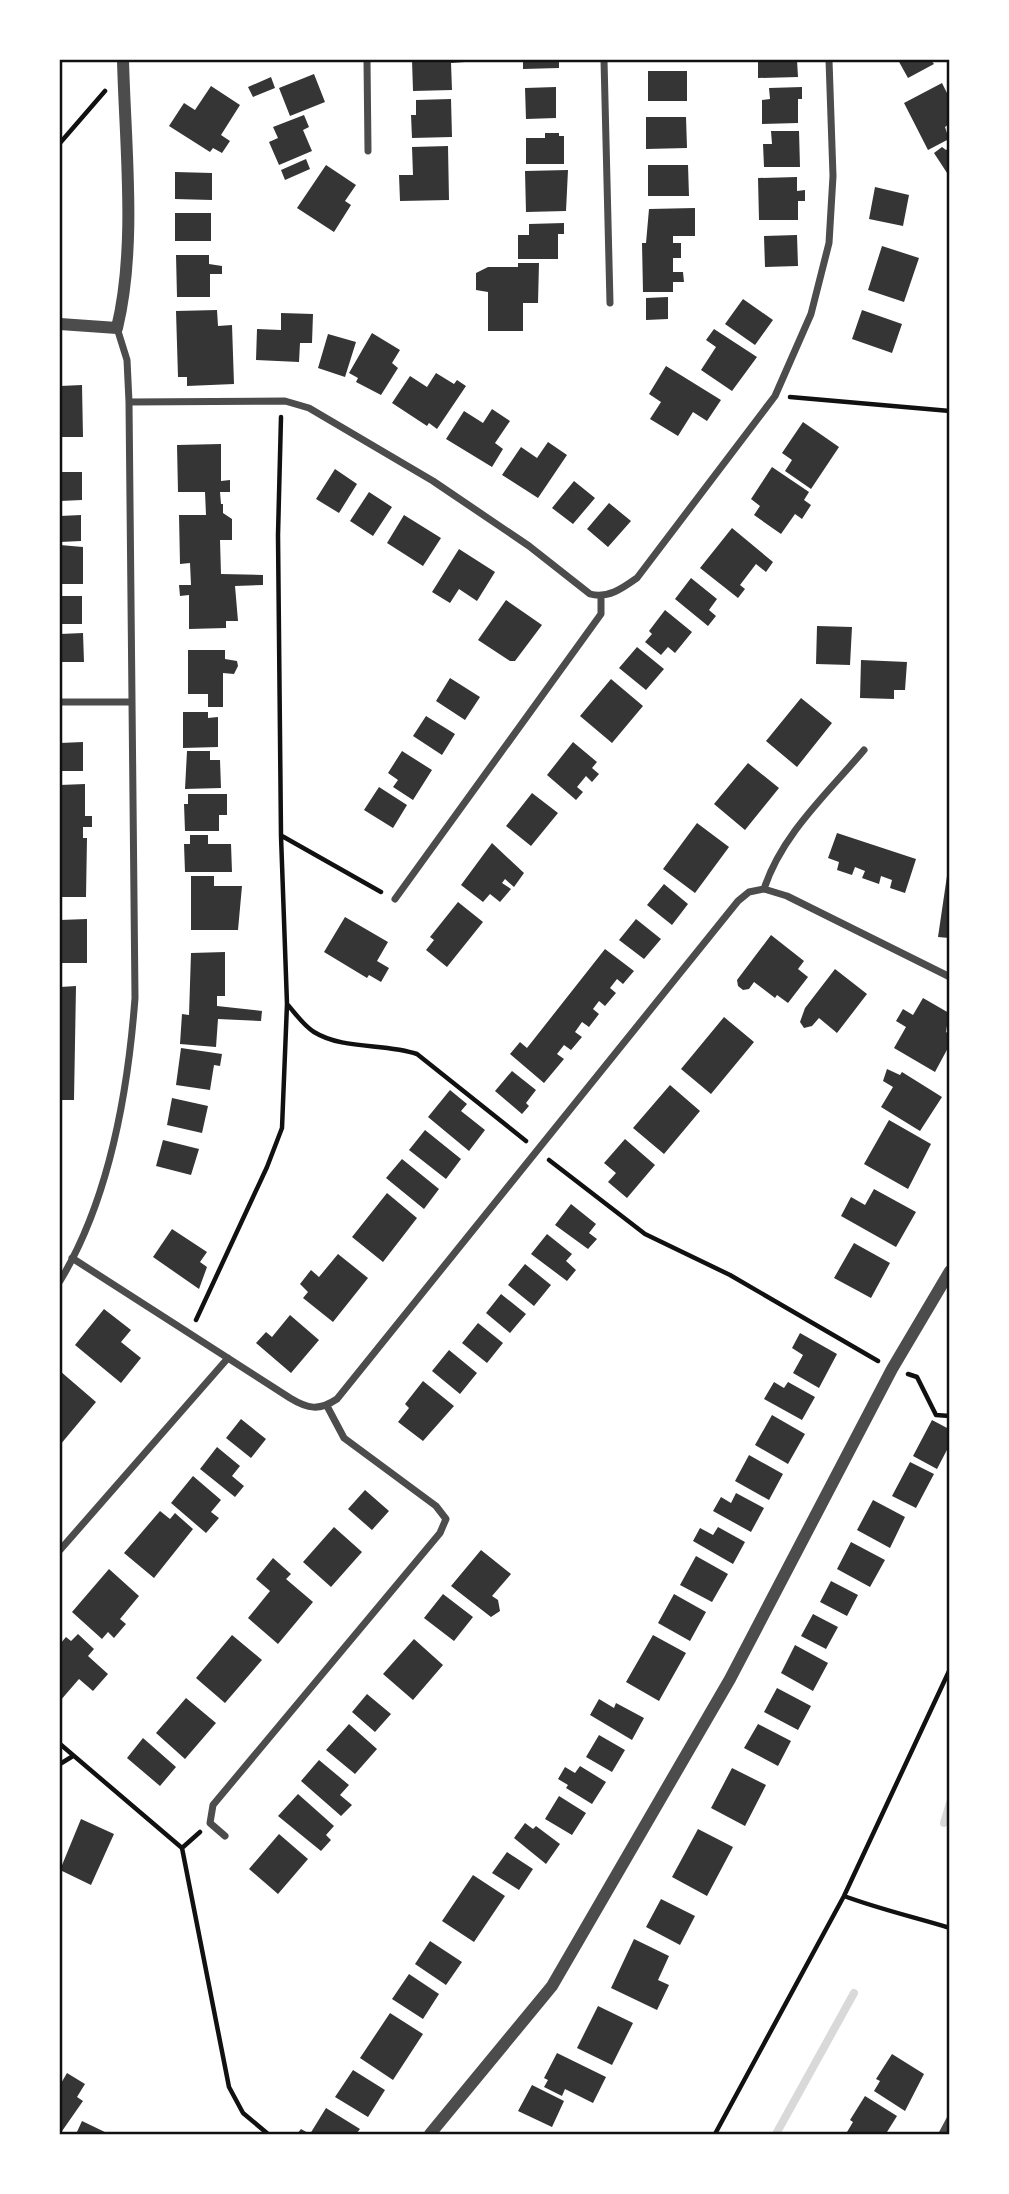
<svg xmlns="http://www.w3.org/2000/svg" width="1009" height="2194" viewBox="0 0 1009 2194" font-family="Ubuntu,sans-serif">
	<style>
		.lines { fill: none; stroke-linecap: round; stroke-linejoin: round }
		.stream { stroke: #d9d9d9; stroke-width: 8 }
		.building { fill: #353535 }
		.path { stroke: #111; stroke-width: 4.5 }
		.minor { stroke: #4c4c4c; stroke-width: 7 }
		.tertiary { stroke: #4c4c4c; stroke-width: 12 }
		.neatline { fill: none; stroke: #111; stroke-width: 2.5 }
	</style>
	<rect width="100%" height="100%" fill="#fff"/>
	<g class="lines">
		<path class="stream" d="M944,1823L950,1803
			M776,2134L854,1993"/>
	</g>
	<path class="building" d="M412,60H465V62L451,63L452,90L413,91Z
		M523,60H559V68L523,69Z
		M758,60H797L798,77L758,78Z
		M898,60H931L934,64L908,78Z
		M648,71H687V101H648Z
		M314,74L325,102L290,116L279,88Z
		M271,77L275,88L253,97L248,87Z
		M942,83L949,97V124L945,127L949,139L928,150L904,103Z
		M211,86L240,105L221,135L230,141L222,153L213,148L210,152L169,126L184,103L195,110Z
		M556,87V118L526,119L525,88Z
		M802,87V99H798V123L762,124V100L770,99L769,88Z
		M451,99L452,137L412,138L411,115H416V100Z
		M304,115L309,127L303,130L312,151L279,165L269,142L278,138L273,127Z
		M646,117H686L687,148L646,149Z
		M771,131H799L800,167H764L763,144H772Z
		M545,133H559V136H564V164H526V138H545Z
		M448,146L449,200L400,201L399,175H413L412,147Z
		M942,147L946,150L949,148V176L934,153Z
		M306,159L310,169L285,180L281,170Z
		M326,165L356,185L345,201L351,205L334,232L297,208Z
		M648,165H688L689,196H648Z
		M568,170L566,211L526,212L525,171Z
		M175,172L212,173V200L175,199Z
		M797,177V191L805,190V201H798V220H759L758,178Z
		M875,187L909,195L903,226L869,219Z
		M695,208V236H673V243H681V258H673V272H683L684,282H673V292H643L642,243H646L649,209Z
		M175,213H211V241H175Z
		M564,223V234H558V259H518V235H529V224Z
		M797,235L798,266L765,267L764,236Z
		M882,246L919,258L904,302L868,290Z
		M176,255H209V264L222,266V274H210V297H177Z
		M518,263H539L538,303H523V331H488V292L476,290V273L488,267H518Z
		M668,297V319L646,320V298Z
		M743,299L773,320L755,345L725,324Z
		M217,310L218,326L232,325L234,384L187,386V377H178L176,311Z
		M862,310L902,324L892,353L852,339Z
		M281,313L313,314L312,343H300L299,362L256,360L257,329L281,330Z
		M714,329L757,357L732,391L701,370L716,347L706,340Z
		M372,333L400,350L392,363L398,368L381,395L356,382L358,378L349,373Z
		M328,334L356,342L345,377L318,368Z
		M666,366L721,400L707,421L693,412L678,436L650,419L661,402L649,394Z
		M436,373L454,384L457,380L466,386L437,429L429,423L427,426L392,403L410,376L427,387Z
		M82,385L83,437H60V386Z
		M492,409L510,421L495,443L503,449L492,467L446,439L464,411L483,423Z
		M803,422L839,447L811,489L785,471L792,460L782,453Z
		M548,442L567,455L538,498L502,475L521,447L537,458Z
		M221,444V481L230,480V492H220L221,504H223V513L232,519V540H220L221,574L263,575V585L235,586L238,621H226V628L189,629V595L180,596L179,585H191L190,563L180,564L179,515H206L205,492H178L177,445Z
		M772,467L809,492L804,500L811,505L802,519L795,514L781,534L754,515L760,506L751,499Z
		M335,469L357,484L339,513L316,499Z
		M60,472H82V500L60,501Z
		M574,481L595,498L573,524L552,508Z
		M369,492L392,507L373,536L350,521Z
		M609,503L631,521L608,547L587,529Z
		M81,515V541L60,542V516Z
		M404,515L441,538L423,566L387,543Z
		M732,528L773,562L766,572L756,564L740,585L745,589L738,598L700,568Z
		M60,545L83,547V584H60Z
		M459,549L495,572L477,601L459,589L450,603L432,592Z
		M691,578L717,599L709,610L716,616L708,626L675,599Z
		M60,596H82V624H60Z
		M506,600L542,625L515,661H510L478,640Z
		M665,610L692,632L675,653L668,647L661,655L645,642L652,634L649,631Z
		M817,626L852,627L850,665L816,664Z
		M83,633L84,662H60V634Z
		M637,647L664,669L646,690L619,668Z
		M188,650H225V659L237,661L238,666L234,674L223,673V707H208V694H188Z
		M861,660L907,662L905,690H894V699L860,698Z
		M450,678L480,697L465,720L436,701Z
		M611,679L643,706L612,743L580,716Z
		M801,698L832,723L797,767L766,741Z
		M183,712H208V718L218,717V747L183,748Z
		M426,716L455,734L442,755L413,736Z
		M83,742V771H60V743Z
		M573,742L597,762L592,768L599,774L592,782L586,776L577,787L583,792L576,800L547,775Z
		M187,751H210V760H220L221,788L185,789Z
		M402,751L432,770L413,800L393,787L398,780L388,773Z
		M748,763L779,788L745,830L714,804Z
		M85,784V816H92V827H83V838H87L86,897H60V785Z
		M379,787L407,805L393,828L364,810Z
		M532,793L558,813L531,846L506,826Z
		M188,794H227V815H219V831H185L184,804H188Z
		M697,823L729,847L695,893L663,869Z
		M837,833L916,859L905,893L890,888L892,880L881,876L879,884L862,878L865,871L855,867L852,875L837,870L839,862L828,858Z
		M190,835H208V844H231L232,872H185L184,844H190Z
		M492,843L524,873L514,887L505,879L502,883L511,889L500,902L490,894L483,902L461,885Z
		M948,869H949V938L938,937Z
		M191,876H214V886H242L238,930H191Z
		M664,884L688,904L672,925L647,905Z
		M458,902L483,922L447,967L426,950L434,940L430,937Z
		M345,917L388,942L377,961L389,968L381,982L369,975L367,978L324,952Z
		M87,919V963H60V920Z
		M636,919L661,939L644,959L619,940Z
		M771,935L804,961L798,969L808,977L788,1003L777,995L775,998L754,982L749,989L743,990L738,986L737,980Z
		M605,949L634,971L623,984L617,979L610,988L616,993L605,1006L599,1001L593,1009L599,1014L589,1027L582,1022L575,1032L582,1037L571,1050L564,1045L557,1054L564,1059L544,1083L510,1054L520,1042L527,1048Z
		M225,952V996H217V1006L262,1011L261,1021L218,1019L216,1047L180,1044L182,1014L189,1015L191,953Z
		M835,969L867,994L837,1033L819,1018L812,1026L804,1028L800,1022L805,1008Z
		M76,986L74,1100H60V987Z
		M923,998L949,1013L946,1032L949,1034V1046L935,1072L894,1048L906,1027L896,1021L903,1009L913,1015Z
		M724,1017L754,1042L711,1094L681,1069Z
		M181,1048L222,1054L220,1066L214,1065L210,1090L176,1085Z
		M887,1069L900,1075L902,1072L942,1097L920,1131L881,1107L893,1087L883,1081Z
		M512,1071L536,1090L526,1103L529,1106L522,1114L495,1091Z
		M670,1085L700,1111L664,1154L633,1128Z
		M450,1090L467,1104L461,1111L485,1130L469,1151L428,1117Z
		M172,1098L208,1106L202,1133L167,1125Z
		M889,1120L931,1144L908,1189L864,1164Z
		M425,1130L461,1159L446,1179L409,1150Z
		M625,1139L655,1165L627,1198L608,1182L616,1173L604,1163Z
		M163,1140L199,1149L191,1175L156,1166Z
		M402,1159L439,1189L424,1209L386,1178Z
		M874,1189L916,1212L896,1247L841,1216L851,1197L865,1205Z
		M387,1193L417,1218L383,1262L352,1237Z
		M571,1204L596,1224L589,1233L597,1239L588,1249L555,1225Z
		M172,1229L207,1252L200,1262L207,1267L199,1289L153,1257Z
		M547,1234L572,1254L566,1261L576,1270L567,1281L531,1254Z
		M854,1243L890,1263L871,1298L834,1278Z
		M338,1254L368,1278L333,1322L303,1298L308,1292L300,1284L311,1270L319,1277Z
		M525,1264L551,1285L534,1306L508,1285Z
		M501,1294L526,1314L510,1333L486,1313Z
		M104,1309L131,1330L121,1342L141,1358L121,1383L75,1345Z
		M290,1315L319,1340L291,1373L256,1343L266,1332L272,1337Z
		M478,1323L503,1343L487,1363L462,1343Z
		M800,1333L837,1354L819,1388L793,1373L803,1355L792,1348Z
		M449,1350L477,1373L460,1394L432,1371Z
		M60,1371L96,1402L60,1445Z
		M423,1381L454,1406L423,1441L398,1422L409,1408L405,1404Z
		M774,1382L784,1388L788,1382L815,1397L802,1420L764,1399Z
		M772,1415L805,1434L788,1464L755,1445Z
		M241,1419L266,1439L251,1458L226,1438Z
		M932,1420L949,1429V1446L937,1469L913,1456Z
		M217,1447L240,1466L232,1476L244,1486L235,1497L200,1469Z
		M749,1455L783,1474L769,1500L735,1481Z
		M910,1462L934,1474L916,1508L892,1496Z
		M193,1476L221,1500L211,1512L219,1518L206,1533L171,1503Z
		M365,1490L389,1511L372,1530L348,1509Z
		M736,1493L764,1508L751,1532L713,1511L721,1497L731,1503Z
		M873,1500L905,1517L890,1548L857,1530Z
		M160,1511L170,1519L175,1513L193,1529L154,1578L124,1553Z
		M334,1527L362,1552L331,1587L303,1562Z
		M718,1527L745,1542L733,1564L693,1541L700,1528L713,1535Z
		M851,1542L885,1560L870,1587L837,1569Z
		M481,1550L511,1574L492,1596L498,1600L500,1611L491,1617L451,1586Z
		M696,1556L728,1574L712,1602L680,1585Z
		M273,1558L291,1574L286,1579L313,1602L278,1644L248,1618L270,1591L256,1579Z
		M109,1569L139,1596L120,1619L126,1624L114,1638L108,1632L102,1639L72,1612Z
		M831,1581L858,1595L847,1616L820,1602Z
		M443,1594L473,1617L454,1641L424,1618Z
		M674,1594L706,1612L690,1641L658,1623Z
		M813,1614L838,1627L826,1649L801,1636Z
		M78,1634L94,1649L88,1656L108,1674L93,1691L79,1679L60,1701V1644L66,1637L71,1641Z
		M232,1635L262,1660L225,1703L196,1678Z
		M653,1635L686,1653L659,1701L626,1682Z
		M414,1639L443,1665L413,1700L383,1674Z
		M795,1645L828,1663L813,1691L781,1673Z
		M777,1688L811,1706L798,1730L764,1712Z
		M367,1694L391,1714L375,1732L352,1712Z
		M186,1698L216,1723L185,1759L156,1733Z
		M599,1699L614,1708L616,1703L644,1718L632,1740L590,1715Z
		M349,1724L377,1749L355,1774L326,1750Z
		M758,1724L791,1741L778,1766L744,1748Z
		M599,1735L625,1750L612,1772L586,1757Z
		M143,1738L176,1767L160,1786L127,1758Z
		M319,1760L349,1785L340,1795L352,1805L341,1816L301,1781Z
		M580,1766L606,1782L592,1804L566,1788L568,1785L558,1779L565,1767L575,1773Z
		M732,1768L766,1785L745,1826L711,1808Z
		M298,1794L334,1826L326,1835L331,1840L321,1851L278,1816Z
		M559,1796L586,1813L572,1835L545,1819Z
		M81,1819L114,1834L91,1885L60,1870Z
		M525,1823L533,1829L536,1826L560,1844L546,1864L514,1838Z
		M698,1829L733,1847L707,1896L672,1877Z
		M279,1834L308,1859L278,1894L249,1869Z
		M507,1852L533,1869L519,1890L492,1873Z
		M473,1875L505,1896L474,1942L442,1921Z
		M661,1899L695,1916L680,1945L646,1927Z
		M634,1939L669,1956L658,1980L669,1985L657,2010L611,1988Z
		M430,1941L462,1962L446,1985L415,1964Z
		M409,1974L439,1994L423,2019L392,1999Z
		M598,2006L633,2023L612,2065L577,2048Z
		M390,2013L423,2034L393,2080L360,2058Z
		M557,2053L606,2077L593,2103L565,2089L562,2096L544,2087L548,2080L544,2078Z
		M892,2054L924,2074L905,2111L874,2091L880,2081L876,2079Z
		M353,2070L385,2090L368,2117L335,2097Z
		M67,2073L85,2084L77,2097L83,2101L60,2134V2085Z
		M532,2085L564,2101L552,2127L518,2111Z
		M865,2096L897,2116L887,2132L892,2134L847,2132L853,2122L850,2120Z
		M326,2108L360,2129L356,2134H297L301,2129L310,2134Z
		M82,2121L109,2134H76Z"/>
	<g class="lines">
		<path class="path" d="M60,143L105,91
			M790,397L950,411
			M282,836L381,892
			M287,1004C296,1014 303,1025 314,1032C343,1050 385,1043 417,1054L526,1141
			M549,1160L645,1234L730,1275L878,1361
			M196,1320L267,1167L282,1128L287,1004L281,836L278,535L281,417
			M908,1374L917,1377L936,1415L950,1416
			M60,1744L182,1848L229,2087L243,2113L268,2134
			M60,1764L73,1756
			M182,1848L200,1832
			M844,1896C879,1909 914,1917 950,1928
			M715,2134L844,1896L950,1669"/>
		<path class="minor" d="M367,60L368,151
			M604,60L610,303
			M129,402L285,401L309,408L433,481L529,546L590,594C608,599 623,588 637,578L775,396L811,314L829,243L833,176L829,60
			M60,702H132
			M764,889L787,896L950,977
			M395,899L601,614V597
			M72,1258L290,1398C308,1409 319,1411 337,1399L738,901L749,892L764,889C782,834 827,794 864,750
			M60,1281C109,1200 128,1092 135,998L129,402L127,360L117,328
			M60,1550L228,1358
			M225,1836L210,1823L213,1805L440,1533L446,1519L436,1506L344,1438L327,1406
			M942,2134L950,2119"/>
		<path class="tertiary" d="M60,324L117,328C137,246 125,144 123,60
			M430,2134L552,1986L730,1679L892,1369L950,1271"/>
	</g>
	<rect width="1009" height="2194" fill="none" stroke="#ffffff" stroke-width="122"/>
	<rect x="61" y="61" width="887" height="2072" class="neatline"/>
</svg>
